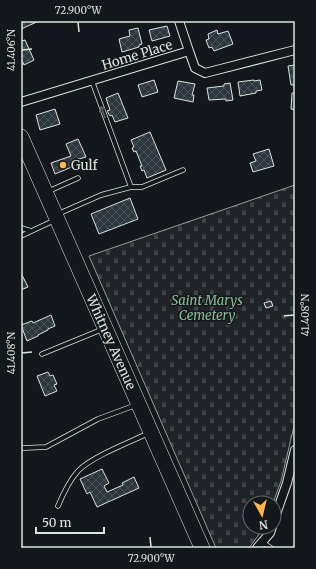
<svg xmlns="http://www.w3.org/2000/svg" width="316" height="569" viewBox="0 0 316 569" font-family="Merriweather,serif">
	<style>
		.cemetery { fill: url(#cemetery-stones); stroke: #939e99 }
		.building { fill: url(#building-cross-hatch); stroke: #d8e6dc }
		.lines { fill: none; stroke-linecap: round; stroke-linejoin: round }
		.lane-casing { stroke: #d8e6dc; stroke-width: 5.5 }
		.street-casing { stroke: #d8e6dc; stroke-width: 10 }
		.highway-casing { stroke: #d8e6dc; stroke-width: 16 }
		.lane { stroke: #14181c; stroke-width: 4 }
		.street { stroke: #14181c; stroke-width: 8 }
		.highway { stroke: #14181c; stroke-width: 15 }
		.oneway { stroke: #59605f }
		.ticks { fill: none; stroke: #d8e6dc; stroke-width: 1.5 }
		.poi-dot { fill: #ffb74d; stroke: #14181c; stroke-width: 1.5 }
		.labels { text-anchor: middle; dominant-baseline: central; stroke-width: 3; stroke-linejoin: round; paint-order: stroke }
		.street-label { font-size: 13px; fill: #d8e6dc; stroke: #14181c }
		.poi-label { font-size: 13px; fill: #d8e6dc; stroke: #14181c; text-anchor: start }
		.park-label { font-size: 13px; font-style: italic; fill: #8ac095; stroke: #14181c }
		.neatline { fill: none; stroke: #d8e6dc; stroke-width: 1.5 }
		.ticks-label { font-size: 10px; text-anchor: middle; fill: #d8e6dc }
	</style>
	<defs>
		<pattern id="cemetery-stones" width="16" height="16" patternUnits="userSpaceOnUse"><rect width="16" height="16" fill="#202428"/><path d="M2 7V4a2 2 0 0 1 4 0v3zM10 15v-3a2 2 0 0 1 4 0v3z" fill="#404447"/></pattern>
		<pattern id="building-cross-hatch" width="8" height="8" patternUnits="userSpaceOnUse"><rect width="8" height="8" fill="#2c363c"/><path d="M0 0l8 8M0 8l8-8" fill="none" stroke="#4a5358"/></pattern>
	</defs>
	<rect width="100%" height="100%" fill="#14181c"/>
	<path class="cemetery" d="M295,185V422L281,481L273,503H250V527H264L263,529L249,548H216L89,256Z"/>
	<path class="building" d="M21,21H39L21,29Z
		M167,26L170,36L152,41L149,30Z
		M138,28L142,44L139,45V47L122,52L119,39L130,36L129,30Z
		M217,30L218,34L228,31L233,44L214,51L212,47L209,48L206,40L209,39L208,34Z
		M25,40L34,60L24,65L21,58V41Z
		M295,65V85H291L288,66Z
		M154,80L158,92L142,97L138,85Z
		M254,80V81L260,80L262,90L256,91V93L240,96L238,82Z
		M178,81L195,84L192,95H194L193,102L174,98Z
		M230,83L233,100L226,101V99L209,100L207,88L224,86V84Z
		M118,93L128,118L115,122L112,115L110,116L107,111L110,110L106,98Z
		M292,93H295V110L291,109Z
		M55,109L60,124L40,130L36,115Z
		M150,132L166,170L147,178L144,170L142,171L140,166H142L136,151L134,152L132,148L134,147L131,140Z
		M78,139L86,157L72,161L74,166L55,174L51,163L71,156L66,144Z
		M269,149L274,166L253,172L250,163L256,161L253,154Z
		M130,198L138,219L99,234L91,214Z
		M21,273L28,287L21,290Z
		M271,301L273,306L266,308L264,303Z
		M51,315L55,326L48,329V330L38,335V336L27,341L21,325L32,321L33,323Z
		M48,372L50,376L53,375L57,384L54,385L57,391L45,396L37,376Z
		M102,469L109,483L104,486L107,492L123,485L122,483L134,477L139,488L97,507L90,492L87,494L80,479Z"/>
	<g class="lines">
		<defs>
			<path id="lane" d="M131,187H142L183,170
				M49,191L78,178
				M58,214L101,195L131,187L92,81
				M21,228L31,231
				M21,236L55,220
				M42,354L103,329
				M21,447L24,448L46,447L98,419L136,405
				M58,506C63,494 69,481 78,471C91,457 130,442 149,433
				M262,542L271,548"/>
			<path id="street" d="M179,21L189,51
				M21,102L189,51L195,68L205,73L295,50
				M274,520L287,483L295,450
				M257,548L270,533L272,527"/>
			<path id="highway" d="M21,137L202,548"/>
		</defs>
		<use href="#lane" class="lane-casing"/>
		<use href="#street" class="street-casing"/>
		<use href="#highway" class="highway-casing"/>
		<use href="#lane" class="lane"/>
		<use href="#street" class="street"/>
		<use href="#highway" class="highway"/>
	</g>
	<defs><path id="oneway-shaft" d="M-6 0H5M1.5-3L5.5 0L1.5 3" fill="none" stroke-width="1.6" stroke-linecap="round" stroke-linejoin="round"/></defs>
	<use class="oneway" href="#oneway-shaft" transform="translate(103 112) rotate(-111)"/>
	<path class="ticks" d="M78,22L79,32M22,50L32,49M284,316L294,315M22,353L32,352M150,537L151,547"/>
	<circle class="poi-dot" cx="63" cy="165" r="4"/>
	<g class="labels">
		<g class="street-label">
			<text transform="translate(137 55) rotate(-17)">Home Place</text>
			<text transform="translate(111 342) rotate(66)">Whitney Avenue</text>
		</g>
		<g class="poi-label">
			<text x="71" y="165">Gulf</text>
		</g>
		<g class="park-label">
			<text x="207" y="300">Saint Marys<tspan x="207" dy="15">Cemetery</tspan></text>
		</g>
	</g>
	<rect width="316" height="569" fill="none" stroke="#14181c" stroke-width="44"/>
	<g transform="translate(262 515) rotate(172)"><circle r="19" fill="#14181c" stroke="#626a69"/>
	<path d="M0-3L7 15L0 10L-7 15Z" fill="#ffb74d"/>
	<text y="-6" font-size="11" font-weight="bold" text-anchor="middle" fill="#d8e6dc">N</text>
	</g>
	<path d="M36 527v6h68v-6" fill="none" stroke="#d8e6dc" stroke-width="2"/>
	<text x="42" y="527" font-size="12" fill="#d8e6dc" stroke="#14181c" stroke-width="3" paint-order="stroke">50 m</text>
	<rect x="22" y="22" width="272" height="525" class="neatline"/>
	<g class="ticks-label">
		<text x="78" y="14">72.900°W</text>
		<text transform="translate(11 50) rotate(-90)" y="4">41.406°N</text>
		<text transform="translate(305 315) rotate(-90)" y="4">41.408°N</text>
		<text transform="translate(11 353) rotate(-90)" y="4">41.408°N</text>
		<text x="151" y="562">72.900°W</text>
	</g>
</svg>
